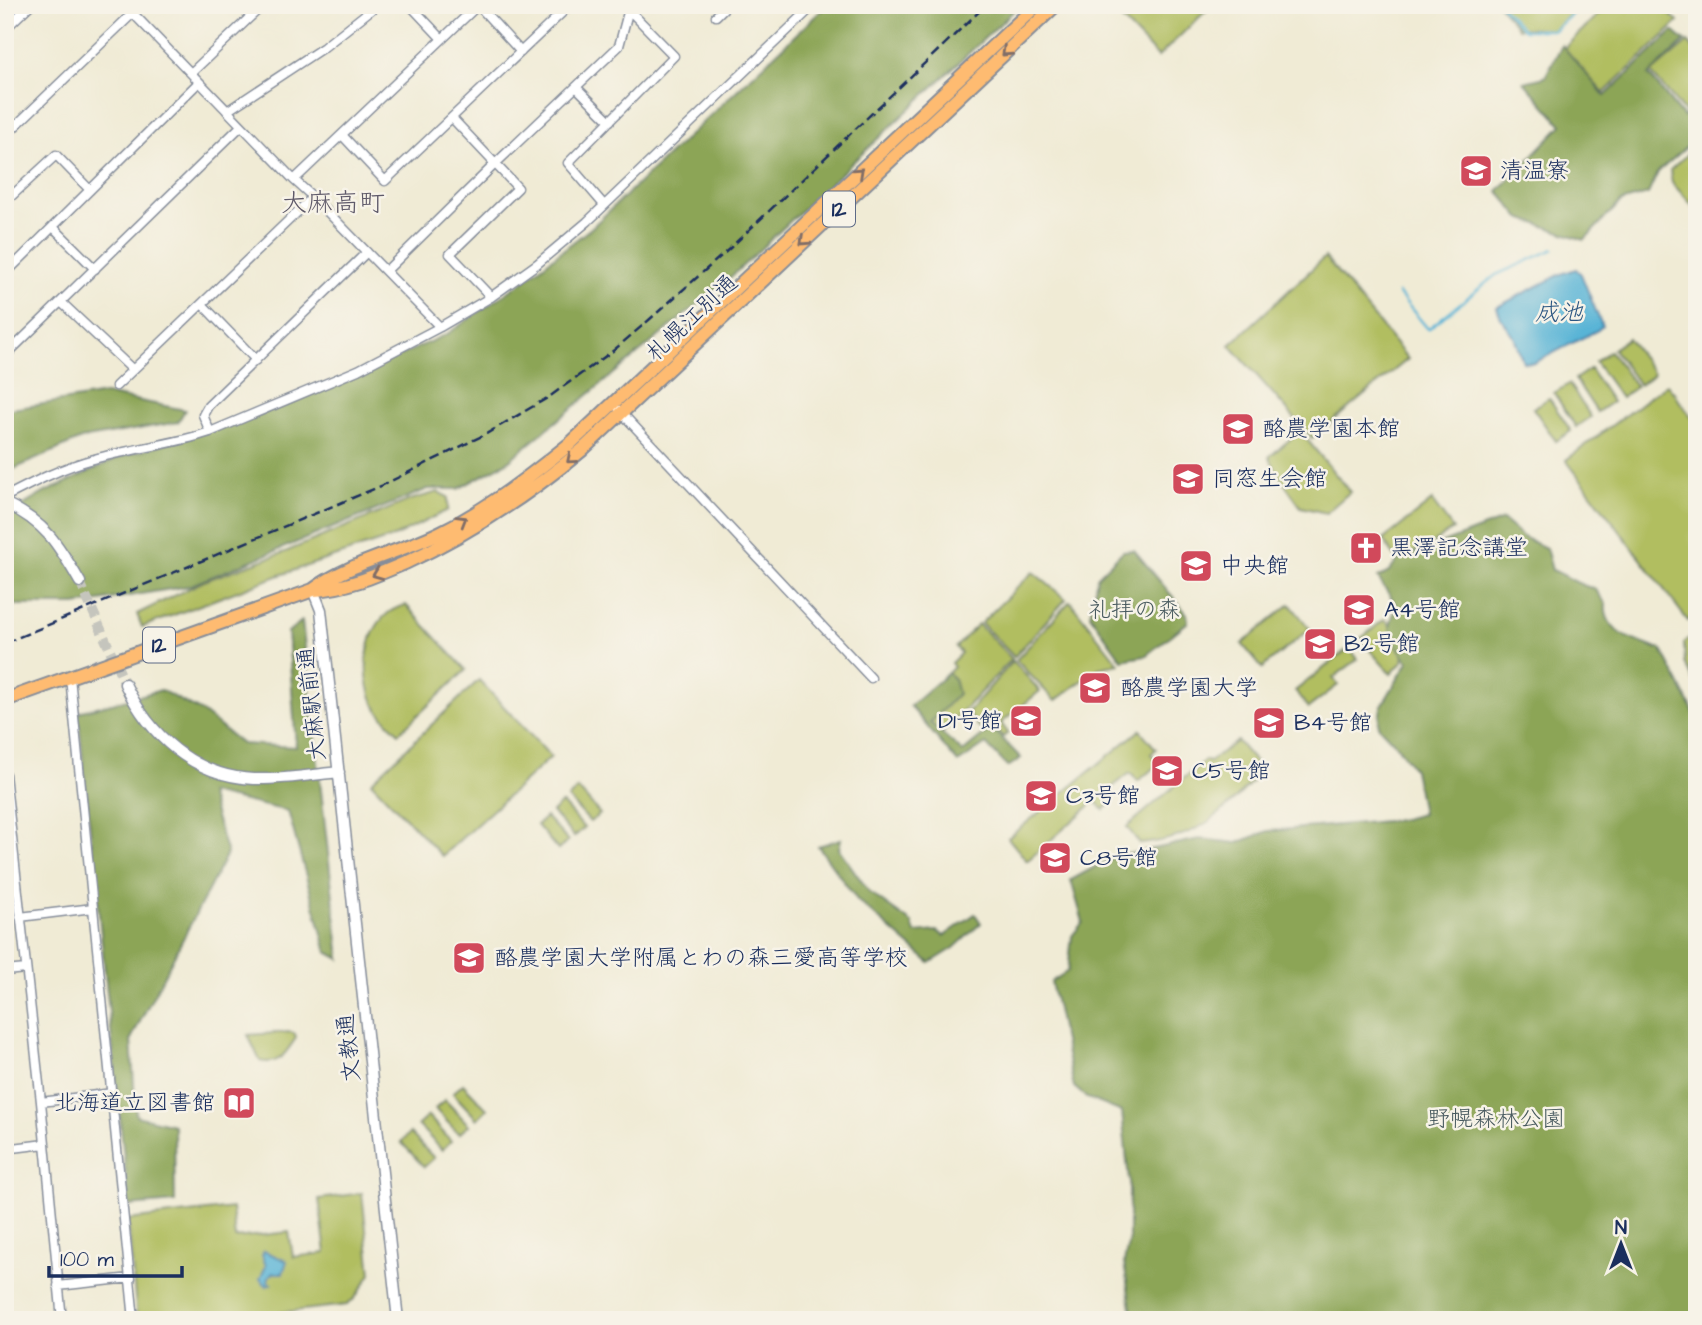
<svg xmlns="http://www.w3.org/2000/svg" width="1702" height="1325" viewBox="0 0 1702 1325" font-family="'Architects Daughter','Klee One',sans-serif">
	<style>
		.green { fill: #b1be60; stroke: #66765f; stroke-width: 2 }
		.forest { fill: #8ca556; stroke: #546a5a; stroke-width: 2 }
		.water { fill: #58b4d6; stroke: #3a729a; stroke-width: 2 }
		.lines { fill: none; stroke-linecap: round; stroke-linejoin: round }
		.stream { stroke: #58b4d6; stroke-width: 2.5 }
		.tertiary-tunnel { stroke: #c5c5bd; stroke-width: 10; stroke-dasharray: 10 5; stroke-linecap: butt }
		.minor-casing { stroke: #868d9a; stroke-width: 11 }
		.tertiary-casing { stroke: #868d9a; stroke-width: 13 }
		.trunk-casing { stroke: #868d9a; stroke-width: 16 }
		.minor { stroke: #fff; stroke-width: 8 }
		.tertiary { stroke: #fff; stroke-width: 10 }
		.trunk { stroke: #febb71; stroke-width: 12 }
		.rail { stroke: #1b2f5e; stroke-width: 2.5; stroke-dasharray: 10 5; stroke-linecap: butt }
		.oneway { stroke: #816e67 }
		.labels { text-anchor: middle; dominant-baseline: central; stroke-width: 5; stroke-linejoin: round; paint-order: stroke }
		.shield { fill: #f7f3e8; stroke: #5d6a87; stroke-width: 2 }
		.shield-label { font-size: 21px; font-weight: bold; fill: #1b2f5e }
		.poi-label { font-size: 23px; fill: #1b2f5e; stroke: #f7f3e8; text-anchor: start }
		.street-label { font-size: 23px; fill: #1b2f5e; stroke: #f7f3e8 }
		.park-label { font-size: 23px; fill: #485a5f; stroke: #f7f3e8 }
		.water-label { font-size: 24px; font-style: italic; fill: #2d5782; stroke: #f7f3e8 }
		.quarter-label { font-size: 26px; fill: #5f5a6a; stroke: #f7f3e8 }
	</style>
	<rect width="100%" height="100%" fill="#f7f3e8"/>
	<filter id="ink" filterUnits="userSpaceOnUse"><feTurbulence type="fractalNoise" baseFrequency=".0143" numOctaves="2"/><feDisplacementMap in="SourceGraphic" scale="14" xChannelSelector="R" yChannelSelector="G"/><feConvolveMatrix kernelMatrix="1 2 1 2 8 2 1 2 1" color-interpolation-filters="sRGB"/></filter>
	<filter id="wash" filterUnits="userSpaceOnUse"><feTurbulence type="fractalNoise" baseFrequency=".00686" numOctaves="4" result="noise"/><feDisplacementMap in="SourceGraphic" scale="28" xChannelSelector="R" yChannelSelector="G"/><feGaussianBlur stdDeviation="1.57" result="paint"/><feColorMatrix in="noise" values="0 0 0 0 0 0 0 0 0 0 0 0 0 0 0 0 0 1.4 0 .05"/><feComposite in="paint" operator="in"/></filter>
	<g filter="url(#wash)">
		<rect width="100%" height="100%" fill="#f0ebd5"/>
		<path class="green" d="M1108,5H1212L1158,57Z
			M1499,5H1580L1554,30L1518,28Z
			M1608,5H1661L1678,22L1604,93L1562,50Z
			M1688,42L1697,52V105L1686,114L1651,73Z
			M1697,145V210L1672,183L1670,170Z
			M1325,257L1408,359L1312,438L1230,345Z
			M1628,338L1654,374L1639,385L1613,349Z
			M1610,351L1636,387L1621,398L1595,362Z
			M1590,369L1612,402L1597,412L1575,379Z
			M1569,384L1591,417L1576,427L1554,393Z
			M1667,384L1697,424V614L1688,621L1566,460Z
			M1549,398L1571,431L1556,441L1533,408Z
			M1300,431L1350,492L1326,513L1301,507L1281,479L1269,457Z
			M438,492L448,497V510L396,536L280,575L142,627L137,614L204,581L285,552L410,500Z
			M1432,501L1453,529L1427,547L1396,558L1383,540Z
			M1033,572L1066,599L1014,657L981,623Z
			M1070,601L1119,664L1099,668L1055,701L1016,660Z
			M1290,604L1310,629L1262,668L1242,644Z
			M406,605L466,670L399,733C387,722 378,713 372,698C360,666 367,613 406,605Z
			M1385,619L1406,646L1403,661L1391,674L1360,639Z
			M978,624L1012,659L941,734L930,722L957,694L954,679L948,673L954,667L951,663L961,653L956,647Z
			M1697,633V687L1685,663L1684,643Z
			M1349,648L1358,659L1333,678L1338,685L1308,708L1295,691Z
			M1013,661L1040,691L1001,723L1008,733L1003,737L993,726L984,733L967,713Z
			M479,680L551,757L442,856L371,782Z
			M1140,730L1156,749L1151,754L1159,764L1138,781L1130,773L1105,793L1112,802L1104,810L1095,801L1027,861L1008,838Z
			M1237,741L1261,769L1259,774C1220,816 1199,838 1140,844L1127,827L1205,760L1209,762Z
			M578,789L600,814L590,822L568,798Z
			M562,803L584,828L574,837L552,812Z
			M546,817L568,841L558,850L537,825Z
			M291,1032L295,1034L296,1038C286,1052 280,1066 260,1061L248,1035Z
			M463,1084L487,1109L477,1119L453,1093Z
			M445,1100L469,1125L459,1134L435,1109Z
			M428,1116L451,1141L442,1150L418,1125Z
			M410,1133L434,1158L424,1167L401,1142Z
			M362,1193L371,1274L355,1298L347,1305L212,1320H137L128,1220L232,1208L235,1238L289,1232L293,1257L326,1253L319,1199Z"/>
		<path class="forest" d="M827,5H1020L732,276L507,462L458,489H428L189,586L75,605H5V516L44,493L120,457L211,429L314,392L371,369L447,334L518,285L591,228Z
			M1673,31L1685,41L1649,75L1683,117L1697,105V138L1658,172L1648,194L1621,202L1584,240L1520,218L1498,191L1562,125L1524,82L1545,77L1562,45L1605,96Z
			M105,394L185,410L178,422L81,439L5,473V410Z
			M1503,520L1523,537L1546,548L1552,570C1567,575 1579,587 1594,588L1606,604C1603,635 1639,642 1662,650L1697,718V1320H1133L1124,1263L1129,1238V1181L1122,1112L1087,1098L1074,1087L1051,982L1068,971L1072,936L1083,922L1071,880L1111,858L1199,839L1237,843L1268,831L1399,820L1422,814L1414,769L1396,745L1378,726L1381,707L1408,662C1391,636 1383,636 1397,606L1378,578L1389,572L1398,560Z
			M1134,550L1187,614L1188,622L1145,656L1122,660L1090,615L1097,577L1123,551Z
			M302,621L340,959L327,952L288,811L209,793L227,854L131,1039L136,1116L174,1125L175,1202L129,1206L78,712L161,690L202,712L242,744L296,747L288,632Z
			M948,673L954,679L958,694L930,723L963,752L992,728L1021,758L1008,767L986,744L958,763L910,706Z
			M841,839L839,849L870,893L912,923L915,933L937,931L944,936L975,914L981,923L954,948L930,963L858,901L818,846Z"/>
		<path class="water" d="M1576,269L1581,274L1602,326L1598,330L1534,363L1523,362L1514,337L1501,318L1497,307L1561,274Z
			M264,1251L287,1261L283,1273H274L269,1276L268,1282L271,1284L267,1286L260,1279L266,1266L262,1255Z"/>
		<g class="lines">
			<path class="stream" d="M1500,5L1524,30H1554L1582,5
				M1398,293L1428,329L1496,275L1554,249"/>
		</g>
	</g>
	<g filter="url(#ink)">
		<g class="lines">
			<path class="tertiary-tunnel" d="M80,582L125,684"/>
			<defs>
				<path id="minor" d="M125,5L294,180L313,197L440,327
					M410,5L442,39
					M478,5L521,52
					M716,16L727,5
					M5,29L30,5
					M191,73L263,5
					M576,87L610,121
					M227,111L324,47L377,5
					M452,118L518,188L450,254L491,297
					M342,135L385,181L570,5
					M5,136L133,13
					M294,180L478,5
					M5,202L56,155L90,190
					M604,205L568,163L674,56L629,10
					M53,227L95,269
					M386,271L495,164L619,46L630,5
					M5,274L199,82
					M61,302L133,370
					M202,304L256,360
					M5,356L241,126
					M116,386L313,197
					M619,410L871,678
					M210,432L203,415L208,406L367,252
					M5,497C34,482 63,467 94,459C133,448 172,445 210,432L358,370L440,327L491,297L537,264L587,222L814,5
					M70,677L134,1320
					M5,774L41,1102L62,1320
					M20,917L93,908
					M5,971L26,969
					M41,1102L113,1093
					M5,1149L45,1144
					M58,1286L131,1278"/>
				<path id="tertiary" d="M5,503C46,523 58,544 80,582
					M313,590L321,610L398,1320
					M125,684C149,735 194,776 253,779C282,780 311,775 339,772"/>
				<path id="trunk" d="M313,590C345,589 375,576 405,563C470,533 527,496 582,450L1056,5
					M5,700L313,590C350,562 399,553 441,532C488,509 530,476 571,443L1037,5"/>
			</defs>
			<use href="#minor" class="minor-casing"/>
			<use href="#tertiary" class="tertiary-casing"/>
			<use href="#trunk" class="trunk-casing"/>
			<use href="#minor" class="minor"/>
			<use href="#tertiary" class="tertiary"/>
			<use href="#trunk" class="trunk"/>
			<path class="rail" d="M5,643L381,486L486,434L549,397L614,350L649,320L729,249L986,5"/>
		</g>
		<defs><path id="oneway-chevron" d="M-2-3.5L2.5 0L-2 3.5" fill="none" stroke-width="1.6" stroke-linecap="round" stroke-linejoin="round" transform="scale(1.75)"/></defs>
		<g class="oneway">
			<use href="#oneway-chevron" transform="translate(1006 52) rotate(137)"/>
			<use href="#oneway-chevron" transform="translate(859 172) rotate(-43)"/>
			<use href="#oneway-chevron" transform="translate(804 241) rotate(137)"/>
			<use href="#oneway-chevron" transform="translate(571 459) rotate(140)"/>
			<use href="#oneway-chevron" transform="translate(462 520) rotate(-31)"/>
			<use href="#oneway-chevron" transform="translate(377 574) rotate(159)"/>
		</g>
	</g>
	<defs>
		<symbol id="university-square" viewBox="-11 -11 22 22"><rect x="-9" y="-9" width="18" height="18" rx="4" fill="#d1495b" stroke="#f7f3e8"/><path d="M0-5L7-2L0 1L-7-2ZM-4 1L0 2.5L4 1V4Q0 6-4 4Z" fill="#fff"/></symbol>
		<symbol id="church-square" viewBox="-11 -11 22 22"><rect x="-9" y="-9" width="18" height="18" rx="4" fill="#d1495b" stroke="#f7f3e8"/><path d="M-1.2-6h2.4v3.5h3.3v2.4h-3.3V6h-2.4V-.1h-3.3v-2.4h3.3Z" fill="#fff"/></symbol>
		<symbol id="school-square" viewBox="-11 -11 22 22"><rect x="-9" y="-9" width="18" height="18" rx="4" fill="#d1495b" stroke="#f7f3e8"/><path d="M0-5L7-2L0 1L-7-2ZM-4 1L0 2.5L4 1V4Q0 6-4 4Z" fill="#fff"/></symbol>
		<symbol id="library-square" viewBox="-11 -11 22 22"><rect x="-9" y="-9" width="18" height="18" rx="4" fill="#d1495b" stroke="#f7f3e8"/><path d="M-6-4Q-3-5.5-.7-3.5V5Q-3 3-6 4ZM6-4Q3-5.5 .7-3.5V5Q3 3 6 4Z" fill="#fff"/></symbol>
	</defs>
	<g fill-rule="evenodd">
		<use href="#university-square" x="1457" y="152" width="38" height="38"/>
		<use href="#university-square" x="1219" y="410" width="38" height="38"/>
		<use href="#university-square" x="1169" y="460" width="38" height="38"/>
		<use href="#church-square" x="1347" y="529" width="38" height="38"/>
		<use href="#university-square" x="1177" y="547" width="38" height="38"/>
		<use href="#university-square" x="1340" y="591" width="38" height="38"/>
		<use href="#university-square" x="1301" y="625" width="38" height="38"/>
		<use href="#university-square" x="1076" y="669" width="38" height="38"/>
		<use href="#university-square" x="1007" y="702" width="38" height="38"/>
		<use href="#university-square" x="1250" y="704" width="38" height="38"/>
		<use href="#university-square" x="1148" y="752" width="38" height="38"/>
		<use href="#university-square" x="1022" y="777" width="38" height="38"/>
		<use href="#university-square" x="1036" y="839" width="38" height="38"/>
		<use href="#school-square" x="450" y="939" width="38" height="38"/>
		<use href="#library-square" x="220" y="1084" width="38" height="38"/>
	</g>
	<g class="labels">
		<g class="shield">
			<rect x="823" y="191.5" width="32" height="35" rx="5"/>
			<rect x="143" y="627.5" width="32" height="35" rx="5"/>
		</g>
		<g class="shield-label">
			<text x="839" y="209">12</text>
			<text x="159" y="645">12</text>
		</g>
		<g class="poi-label">
			<text x="1500" y="171">清温寮</text>
			<text x="1262" y="429">酪農学園本館</text>
			<text x="1212" y="479">同窓生会館</text>
			<text x="1390" y="548">黒澤記念講堂</text>
			<text x="1220" y="566">中央館</text>
			<text x="1384" y="610">A4号館</text>
			<text x="1344" y="644">B2号館</text>
			<text x="1120" y="688">酪農学園大学</text>
			<text x="1002" y="721" text-anchor="end">D1号館</text>
			<text x="1294" y="723">B4号館</text>
			<text x="1192" y="771">C5号館</text>
			<text x="1066" y="796">C3号館</text>
			<text x="1080" y="858">C8号館</text>
			<text x="494" y="958">酪農学園大学附属とわの森三愛高等学校</text>
			<text x="215" y="1103" text-anchor="end">北海道立図書館</text>
		</g>
		<g class="street-label">
			<text transform="translate(692 318) rotate(-43)">札幌江別通</text>
			<text transform="translate(312 704) rotate(-96)">大麻駅前通</text>
			<text transform="translate(349 1048) rotate(-96)">文教通</text>
		</g>
		<g class="park-label">
			<text x="1134" y="610">礼拝の森</text>
			<text x="1496" y="1119">野幌森林公園</text>
		</g>
		<g class="water-label">
			<text x="1559" y="313">成池</text>
		</g>
		<g class="quarter-label">
			<text x="333" y="203">大麻高町</text>
		</g>
	</g>
	<rect width="1702" height="1325" fill="none" stroke="#f7f3e8" stroke-width="28"/>
	<g transform="translate(1621 1244)" stroke="#f7f3e8" stroke-width="5" paint-order="stroke">
	<path d="M0-5L12 26L0 18L-12 26Z" fill="#1b2f5e"/>
	<text y="-10" font-size="19" font-weight="bold" text-anchor="middle" fill="#1b2f5e">N</text>
	</g>
	<path d="M49 1266v10h133v-10" fill="none" stroke="#1b2f5e" stroke-width="3.5"/>
	<text x="60" y="1266" font-size="21" fill="#1b2f5e" stroke="#f7f3e8" stroke-width="5" paint-order="stroke">100 m</text>
</svg>
